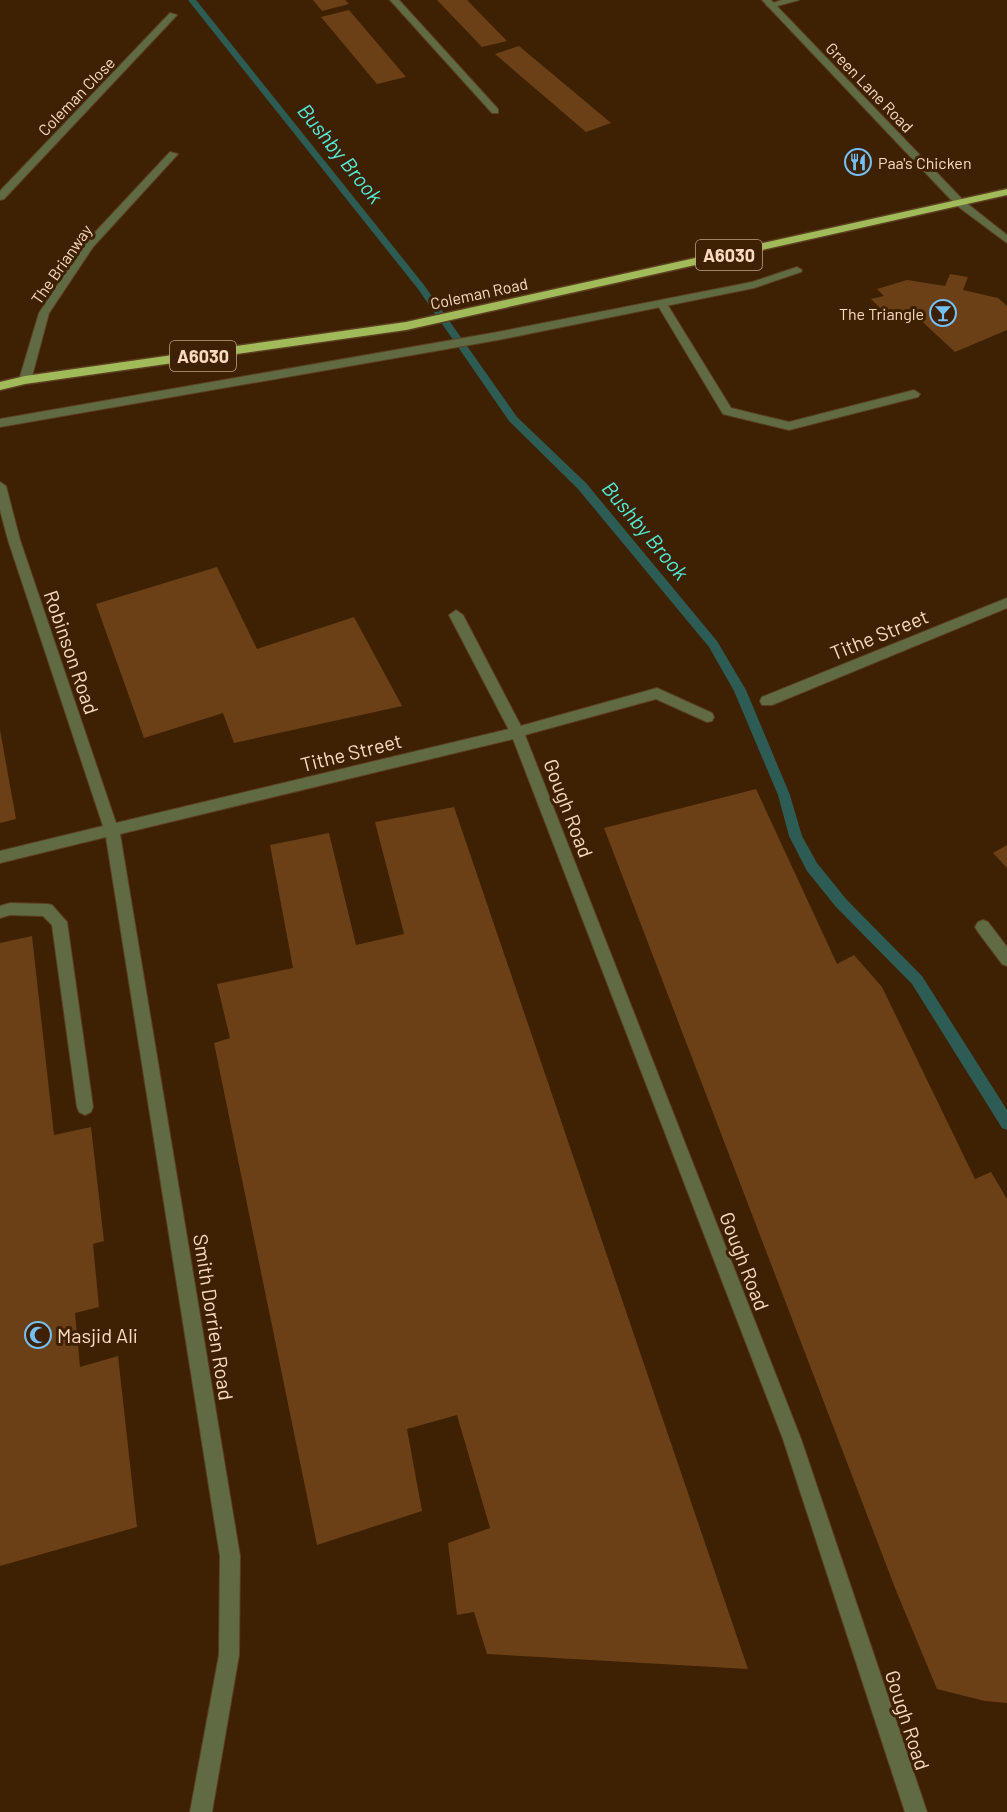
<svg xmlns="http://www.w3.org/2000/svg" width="1007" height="1812" viewBox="0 0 1007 1812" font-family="Barlow,sans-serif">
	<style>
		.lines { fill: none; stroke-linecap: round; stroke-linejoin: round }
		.stream { fill: #2c5c54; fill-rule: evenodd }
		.building { fill: #6b4016 }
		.service-casing { stroke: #5c3f21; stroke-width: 2 }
		.minor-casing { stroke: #5c3f21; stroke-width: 2 }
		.tertiary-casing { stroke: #5c3f21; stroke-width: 2 }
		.trunk-casing { stroke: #5c3f21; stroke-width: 3 }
		.service { fill: #606b43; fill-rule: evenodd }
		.minor { fill: #606b43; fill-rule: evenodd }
		.tertiary { fill: #606b43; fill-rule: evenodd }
		.trunk { fill: #a1ba5a; fill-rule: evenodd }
		.labels { text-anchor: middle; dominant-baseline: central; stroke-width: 6; stroke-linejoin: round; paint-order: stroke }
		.far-street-label { font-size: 16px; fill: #fbdac0; stroke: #3e2103 }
		.far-poi-label { font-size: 16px; fill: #fbdac0; stroke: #3e2103; text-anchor: start }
		.shield { fill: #3e2103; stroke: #c2a287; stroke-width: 1.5 }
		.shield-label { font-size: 18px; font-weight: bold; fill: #fbdac0 }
		.street-label { font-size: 20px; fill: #fbdac0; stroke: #3e2103 }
		.poi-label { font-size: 20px; fill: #fbdac0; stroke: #3e2103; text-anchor: start }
		.water-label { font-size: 21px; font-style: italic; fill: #52edd7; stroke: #3e2103 }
	</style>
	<rect width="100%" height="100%" fill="#3e2103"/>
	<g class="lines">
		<path class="stream" d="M188,0H196L424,285L517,417L586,483L717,641L746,690L790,795L802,836L817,863L846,899L922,976L1007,1110V1130L1002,1128L912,984L836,907L807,871L789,836L778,795L734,691L709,647L578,489L509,421L418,289Z"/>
	</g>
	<path class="building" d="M313,0H345L349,4L322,11Z
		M437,0H467L507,41L482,47Z
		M349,10L406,77L377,84L321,17Z
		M519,46L611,123L586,132L495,54Z
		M950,274L968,277L963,290L998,298L1007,306V330L955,352L914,314L892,320L871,299L884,296L877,289L907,280L945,286Z
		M217,567L257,649L354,617L402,706L234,743L223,713L144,738L96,604Z
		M0,730L16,819L0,823Z
		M756,789L837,964L854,955L882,987L975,1179L991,1172L1007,1199V1703L985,1701L937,1689L897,1593L604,828Z
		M454,807L748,1669L487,1654L474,1612L457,1615L448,1543L490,1528L457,1415L407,1429L422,1511L317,1545L214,1043L230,1038L217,984L293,968L270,845L329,833L356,945L404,934L375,822Z
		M1007,845V868L993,853Z
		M32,936L54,1135L91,1127L104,1241L93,1244L99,1307L75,1313L80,1367L118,1356L137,1527L0,1566V943Z"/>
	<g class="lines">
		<defs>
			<path id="service" d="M662,301L667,304L731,408L789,422L914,390L920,394L918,397L789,430L723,414L657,304Z
				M456,610L463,615L524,732L522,736H512L510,732L449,615Z
				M10,903L47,904L52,905L67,922L93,1107L91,1112L85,1115L79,1112L77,1107L52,925L43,916L10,915L0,918V906Z
				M983,920L988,922L1007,947V966L1002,964L978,932L975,927L978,922Z"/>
			<path id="minor" d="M390,0H399L498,109V113H492Z
				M782,0H799L770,8L766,5Z
				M170,13L177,15L4,199L0,200V191Z
				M170,152L178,154L93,247L49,313L31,380L25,384L21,383L19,380L39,313L85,243Z
				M797,267L802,270L801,272L754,288L498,340L0,427V419L498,332L752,282Z
				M0,482L6,486L20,540L116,823L517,727L657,688L712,713L714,717L712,721L707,722L656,699L525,735L801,1439L927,1812H905L783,1439L513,739L120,834L240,1556L239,1655L212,1812H190L219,1655L220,1556L106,837L0,863V851L103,826L8,540L0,510Z
				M1007,598V608L772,705H762L760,701L762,697Z"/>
			<path id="tertiary" d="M762,0H771L964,201L1007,235V243L956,205Z"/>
			<path id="trunk" d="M1007,189V195L406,330L25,384L0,390V382L25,376L406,322Z"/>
		</defs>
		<use href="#service" class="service-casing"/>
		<use href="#minor" class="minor-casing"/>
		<use href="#tertiary" class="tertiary-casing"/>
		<use href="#trunk" class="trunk-casing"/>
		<use href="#service" class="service"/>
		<use href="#minor" class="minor"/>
		<use href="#tertiary" class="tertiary"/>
		<use href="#trunk" class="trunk"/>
	</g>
	<defs>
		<symbol id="restaurant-ring" viewBox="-11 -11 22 22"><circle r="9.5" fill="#3e2103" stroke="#75c0f6" stroke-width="1.5"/><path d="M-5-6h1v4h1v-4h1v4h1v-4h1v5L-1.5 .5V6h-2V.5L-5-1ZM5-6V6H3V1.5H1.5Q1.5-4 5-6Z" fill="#75c0f6"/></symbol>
		<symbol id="bar-ring" viewBox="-11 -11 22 22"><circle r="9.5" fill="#3e2103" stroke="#75c0f6" stroke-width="1.5"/><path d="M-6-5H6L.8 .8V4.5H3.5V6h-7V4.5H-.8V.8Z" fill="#75c0f6"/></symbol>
		<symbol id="mosque-ring" viewBox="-11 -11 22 22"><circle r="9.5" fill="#3e2103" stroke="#75c0f6" stroke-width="1.5"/><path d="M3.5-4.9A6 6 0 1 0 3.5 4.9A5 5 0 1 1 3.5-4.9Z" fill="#75c0f6"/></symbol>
	</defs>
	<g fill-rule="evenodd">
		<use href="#restaurant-ring" x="843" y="147" width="30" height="30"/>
		<use href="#bar-ring" x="928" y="298" width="30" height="30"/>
		<use href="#mosque-ring" x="23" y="1320" width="30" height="30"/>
	</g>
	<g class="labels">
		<g class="far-street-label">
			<text transform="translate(870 87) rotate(46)">Green Lane Road</text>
			<text transform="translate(76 96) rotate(-46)">Coleman Close</text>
			<text transform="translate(61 264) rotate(-55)">The Brianway</text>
			<text transform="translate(479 293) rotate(-12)">Coleman Road</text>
		</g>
		<g class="far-poi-label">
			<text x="878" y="162">Paa's Chicken</text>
			<text x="924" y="313" text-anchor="end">The Triangle</text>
		</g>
		<g class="shield">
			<rect x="696" y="240" width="66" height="30" rx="4.5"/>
			<rect x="170" y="341" width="66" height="30" rx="4.5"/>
		</g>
		<g class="shield-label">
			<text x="729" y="255">A6030</text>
			<text x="203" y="356">A6030</text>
		</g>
		<g class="street-label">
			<text transform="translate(879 634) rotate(-22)">Tithe Street</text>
			<text transform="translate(72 652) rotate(71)">Robinson Road</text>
			<text transform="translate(351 752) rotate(-14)">Tithe Street</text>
			<text transform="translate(569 808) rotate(69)">Gough Road</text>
			<text transform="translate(745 1261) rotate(69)">Gough Road</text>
			<text transform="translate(214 1317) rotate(81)">Smith Dorrien Road</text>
			<text transform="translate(908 1720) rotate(72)">Gough Road</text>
		</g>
		<g class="poi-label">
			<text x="57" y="1335">Masjid Ali</text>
		</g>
		<g class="water-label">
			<text transform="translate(341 153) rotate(51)">Bushby Brook</text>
			<text transform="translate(646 530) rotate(50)">Bushby Brook</text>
		</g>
	</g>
</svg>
